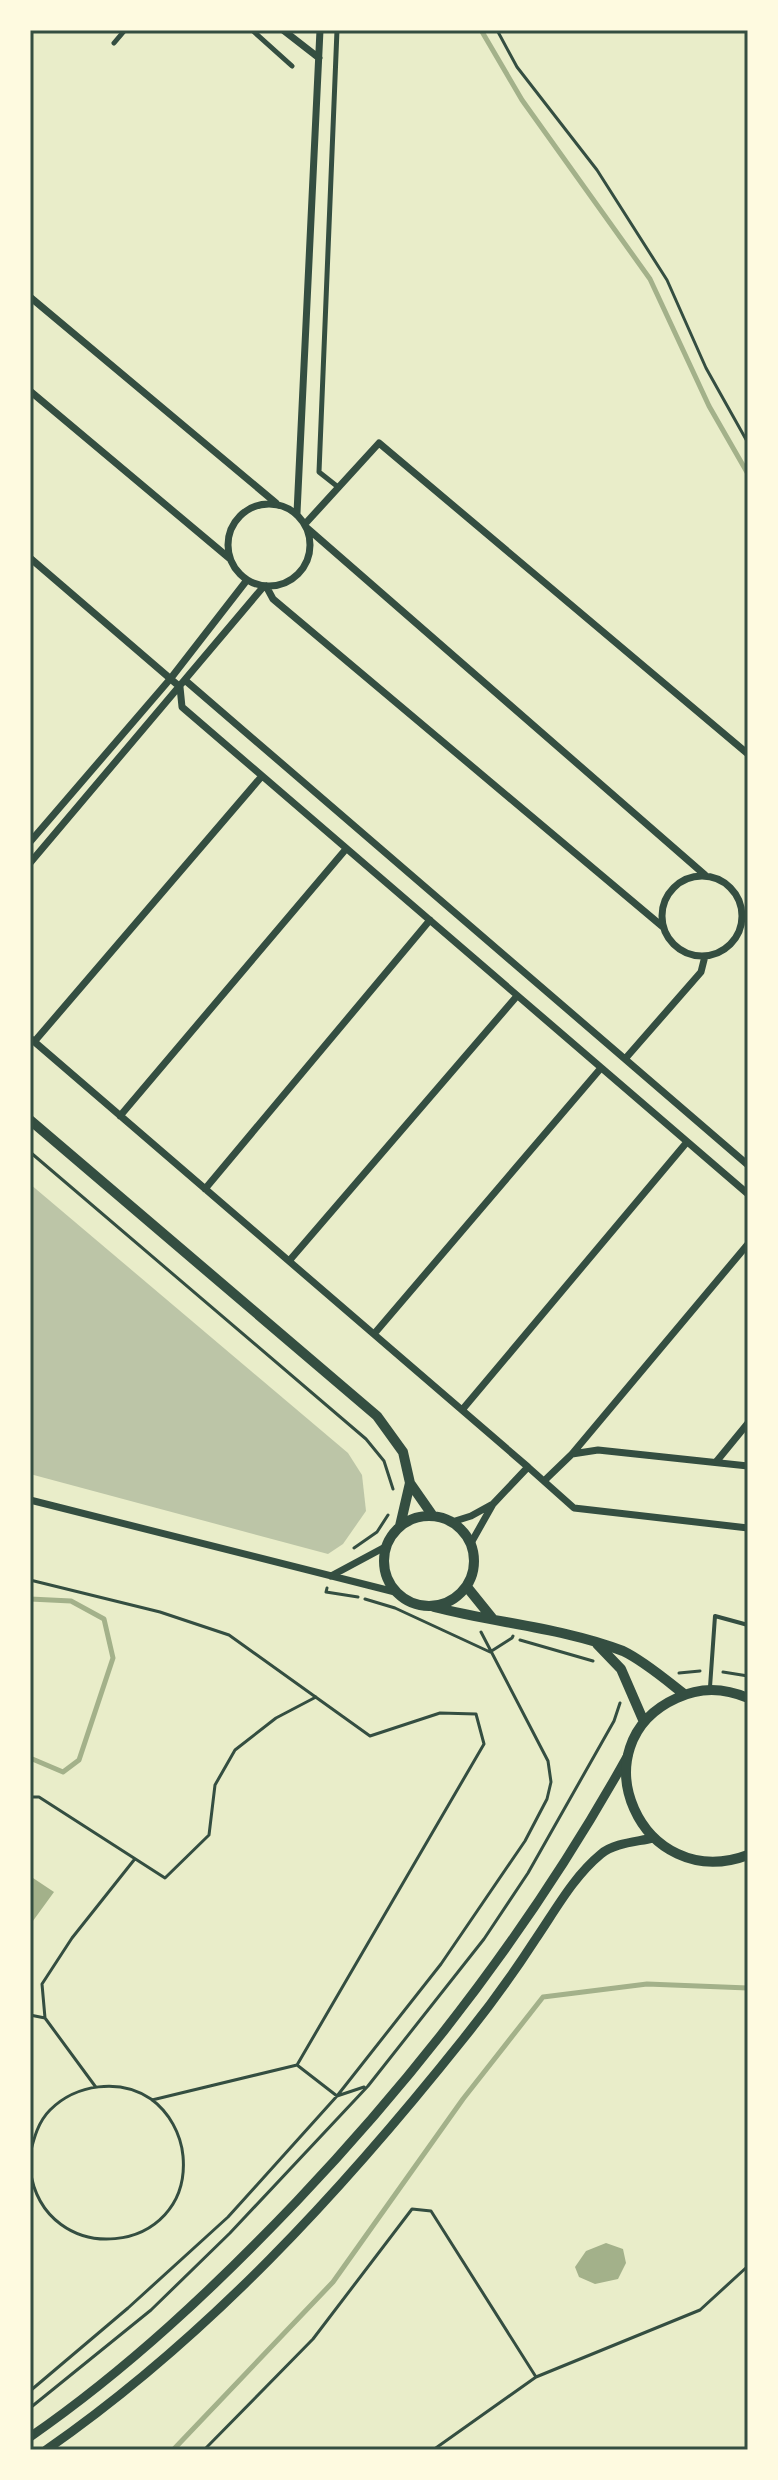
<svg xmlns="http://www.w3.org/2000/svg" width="778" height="2480" viewBox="0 0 778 2480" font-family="'Alegreya Sans',sans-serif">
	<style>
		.water { fill: #a3b18a }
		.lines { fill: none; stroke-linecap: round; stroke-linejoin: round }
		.stream { stroke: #a3b18a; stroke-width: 5 }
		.building { fill: #bcc5a7 }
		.path { stroke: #344e41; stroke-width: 3 }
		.service { stroke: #344e41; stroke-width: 4 }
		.pedestrian { stroke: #344e41; stroke-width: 5 }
		.minor { stroke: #344e41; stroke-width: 7 }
		.tertiary { stroke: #344e41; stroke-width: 9 }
		.secondary { stroke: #344e41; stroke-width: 10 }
		.neatline { fill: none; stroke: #344e41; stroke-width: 3 }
	</style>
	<rect width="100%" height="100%" fill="#e9edc9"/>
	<path class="water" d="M30,1876L54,1892L30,1925Z
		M606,2243L623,2249L626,2263L618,2279L595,2284L579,2277L575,2267L586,2251Z"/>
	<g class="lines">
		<path class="stream" d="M481,30L522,100L650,279L709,406L748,474
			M30,1599L71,1601L104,1619L113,1658L79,1760L63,1772L30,1758
			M173,2450L333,2282L463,2099L543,1997L647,1984L748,1988"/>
	</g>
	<path class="building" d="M30,1184L348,1453L362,1475L366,1511L343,1544L328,1554L30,1474Z"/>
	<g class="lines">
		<path class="path" d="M497,30L517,67L597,170L667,280L706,368L748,443
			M30,1152L366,1439L384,1461L393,1489
			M354,1548L377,1532L388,1515
			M30,1580L160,1612L229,1635L370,1736L440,1713L476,1714L484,1744L297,2065
			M327,1588L326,1592L358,1597
			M365,1599L395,1608L490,1652L512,1638L513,1636
			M520,1640L593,1661
			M723,1672L748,1676
			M679,1673L700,1671
			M30,1797H39L165,1878L209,1835L215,1785L235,1750L276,1718L316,1697
			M30,2015L45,2018L95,2086
			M45,2018L42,1984L72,1938L134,1860
			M152,2100L297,2065L337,2096L364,2087
			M30,2154C34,2138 38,2122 50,2110C76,2084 120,2078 151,2099C169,2112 181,2134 183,2156C192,2256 44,2272 30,2169
			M30,2391L128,2308L228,2217L337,2096L441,1964L525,1841L547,1799L551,1782L548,1761L481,1632
			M30,2408L151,2310L230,2233L368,2086L484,1939L528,1873L614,1721L620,1703
			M204,2450L313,2339L412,2209L431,2211L536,2377
			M433,2450L536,2377L700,2310L748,2266"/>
		<path class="service" d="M710,1687L715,1616L748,1625"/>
		<path class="pedestrian" d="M252,30L292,66
			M337,30L319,472L338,487
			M114,43L125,30"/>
		<path class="minor" d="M283,30L319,58
			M30,297L276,503
			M30,391L229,558
			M228 545a41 41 0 1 1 82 0a41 41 0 1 1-82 0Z
			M297,513L320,30
			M305,524L379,443L748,754
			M307,528L705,875
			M30,558L180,687L182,707L748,1194
			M266,586L273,599L663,927
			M186,681L748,1165
			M30,842L171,678L247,580
			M30,863L264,586
			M662 916a40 40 0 1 1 80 0a40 40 0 1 1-80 0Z
			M30,1038L528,1467
			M34,1042L262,776
			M625,1059L701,972L705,956
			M120,1116L346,849
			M205,1189L430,920
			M289,1261L517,996
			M374,1334L601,1068
			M462,1410L687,1142
			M572,1454L748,1244
			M716,1462L748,1423
			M544,1481L572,1454L598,1450L748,1466
			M30,1500L395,1592
			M452,1522L471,1516L491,1505
			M471,1543L493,1504L528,1467L574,1508L748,1528
			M331,1576L385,1547"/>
		<path class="tertiary" d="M30,2437C128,2369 215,2287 297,2201C425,2066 538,1917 628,1755
			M46,2450C207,2338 342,2191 464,2038C489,2007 513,1974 535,1940C555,1911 573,1877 601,1854C614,1843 636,1842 653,1838"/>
		<path class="secondary" d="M30,1120L377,1416L403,1452L410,1483L433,1516
			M384 1561a45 45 0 1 1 90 0a45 45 0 1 1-90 0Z
			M400,1526L410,1483
			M467,1587L492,1618
			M434,1607C495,1623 564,1628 623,1651C644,1661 666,1680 684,1694
			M597,1644L621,1669L644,1722
			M748,1698C725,1688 700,1687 677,1698C575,1744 641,1895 748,1855"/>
	</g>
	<rect width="778" height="2480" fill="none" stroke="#fefae0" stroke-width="64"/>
	<rect x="32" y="32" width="714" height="2416" class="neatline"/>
</svg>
